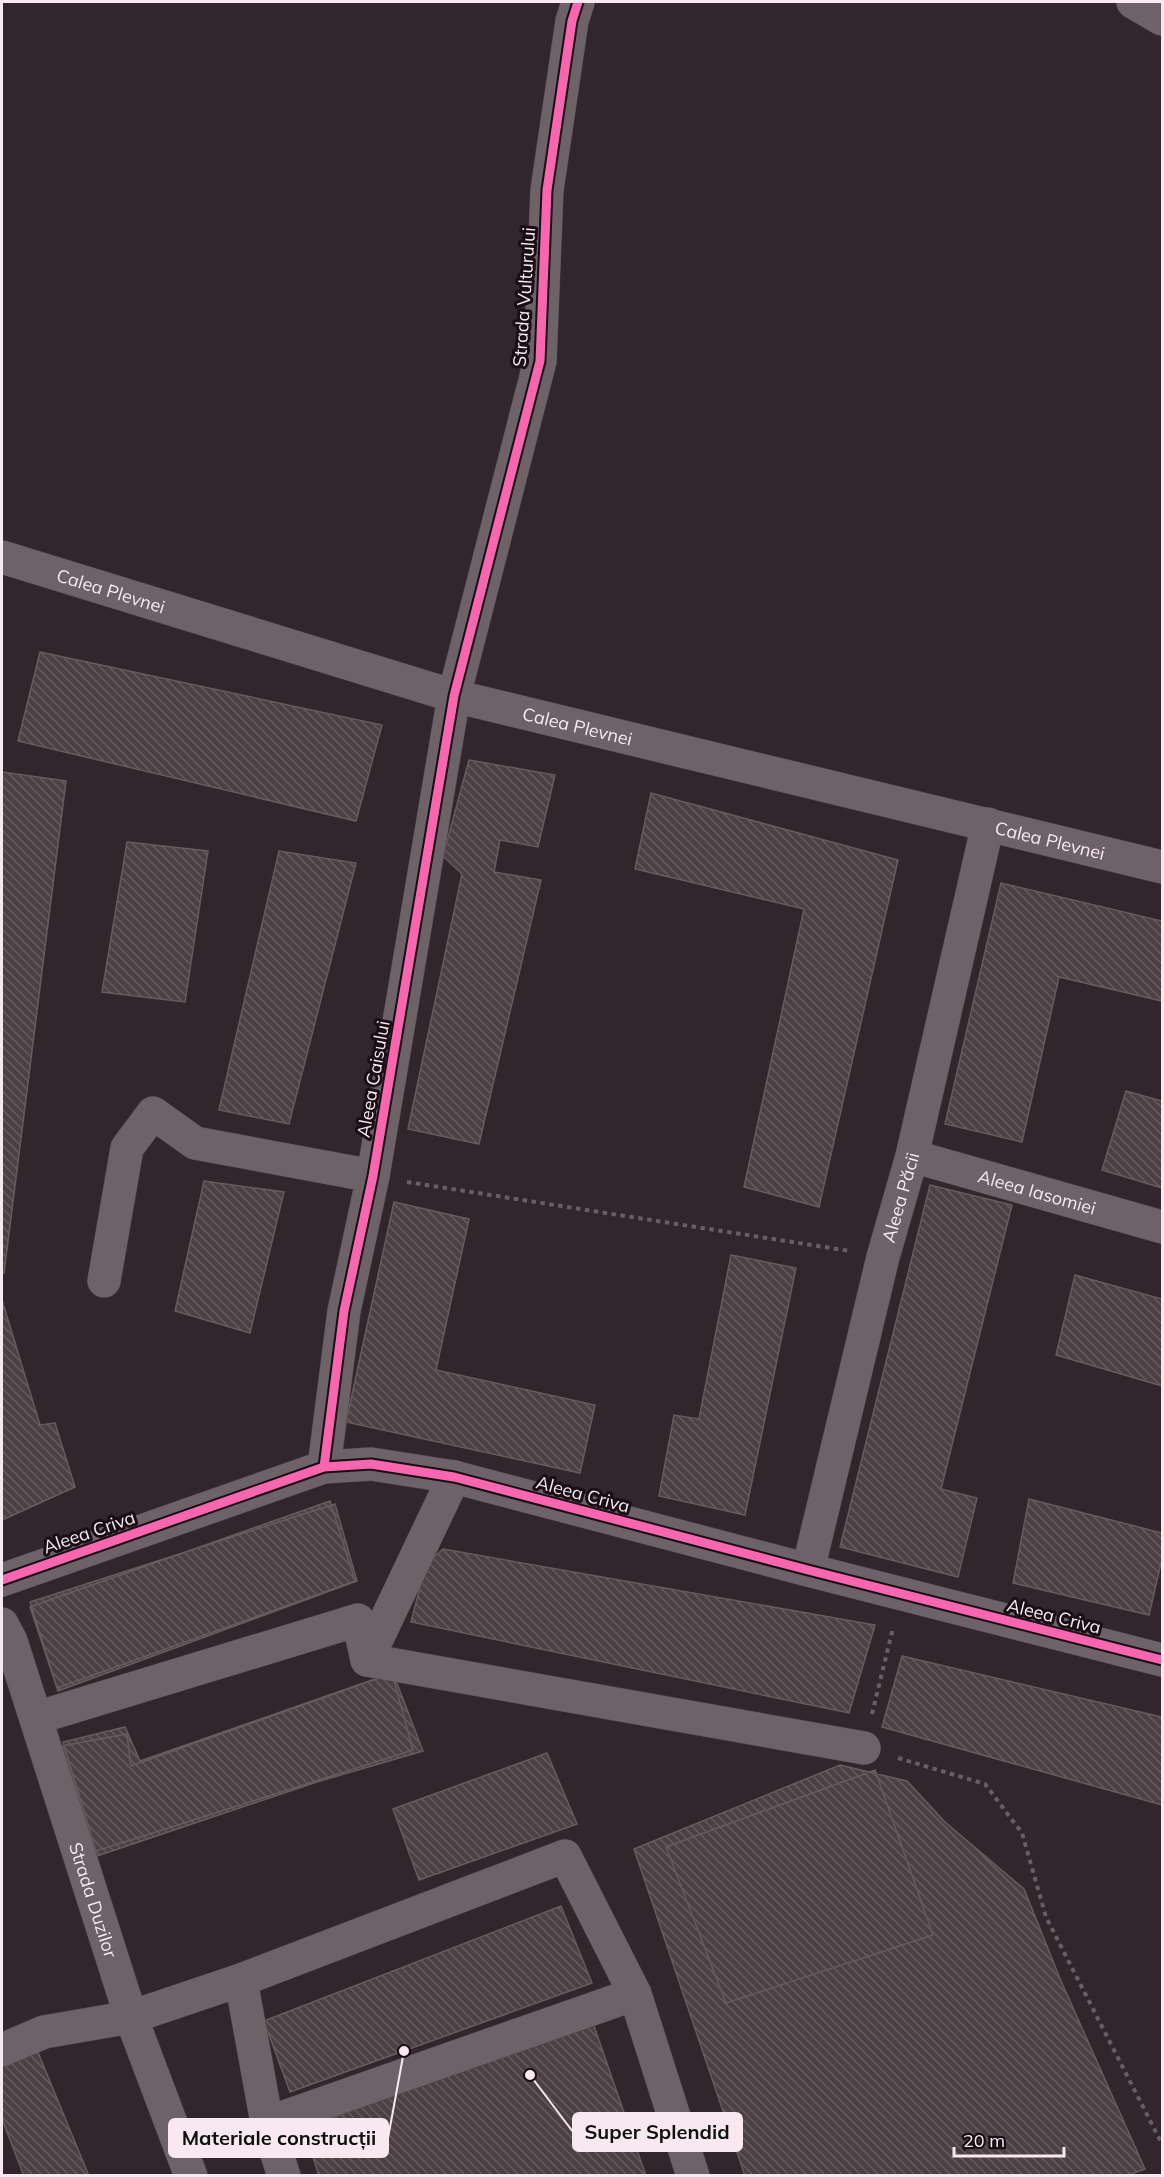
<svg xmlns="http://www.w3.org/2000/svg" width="1164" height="2177" viewBox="0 0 1164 2177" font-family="Mulish,sans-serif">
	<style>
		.building { fill: url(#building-back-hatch); stroke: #665c5e; stroke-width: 1.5 }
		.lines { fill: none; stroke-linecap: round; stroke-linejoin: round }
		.minor-casing { stroke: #4e4349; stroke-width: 34 }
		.path { stroke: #685e63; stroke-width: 4; stroke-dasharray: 4.5 4.5; stroke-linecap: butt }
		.minor { stroke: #6c6268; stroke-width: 33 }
		.cycleway-casing { stroke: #180e13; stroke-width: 13 }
		.cycleway { stroke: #f766af; stroke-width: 9 }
		.labels { text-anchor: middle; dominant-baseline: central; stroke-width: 6; stroke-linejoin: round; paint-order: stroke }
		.street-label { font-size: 18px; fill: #f8e9f0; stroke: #180e13 }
		.leader { fill: none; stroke: #f8e9f0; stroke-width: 2 }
		.callout-dot { fill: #f8e9f0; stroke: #180e13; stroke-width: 2 }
		.callout { fill: #f8e9f0; stroke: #f8e9f0; stroke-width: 2 }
		.callout-label { font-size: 20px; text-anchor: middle; font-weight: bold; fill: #111 }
	</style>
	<defs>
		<pattern id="building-back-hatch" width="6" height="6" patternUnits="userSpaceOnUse" patternTransform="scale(1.5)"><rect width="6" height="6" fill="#4b4144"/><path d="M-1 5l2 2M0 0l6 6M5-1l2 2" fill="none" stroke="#665c5f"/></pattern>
	</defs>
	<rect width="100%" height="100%" fill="#31262c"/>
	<path class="building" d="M40,652L382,725L356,821L18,741Z
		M469,760L555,775L538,847L500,840L494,872L541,880L479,1144L408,1129L462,874L443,856Z
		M2,772L66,781L4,1273H2Z
		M651,793L898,860L819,1207L744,1187L804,909L635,869Z
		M127,842L208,851L185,1002L102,992Z
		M279,851L356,863L289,1124L219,1110Z
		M1001,883L1162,921V1001L1059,977L1022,1142L945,1124Z
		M1126,1091L1162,1101V1188L1102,1170Z
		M204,1181L284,1192L250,1333L175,1311Z
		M930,1185L1012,1205L941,1489L977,1498L958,1577L840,1547Z
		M394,1202L469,1219L436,1370L595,1405L580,1473L346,1422Z
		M731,1255L796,1268L745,1515L659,1496L674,1415L699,1419Z
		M1075,1275L1162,1299V1386L1056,1355Z
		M2,1300L40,1425L55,1423L75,1487L2,1520Z
		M1029,1499L1162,1533V1559L1149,1615L1013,1583Z
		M330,1501L355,1581L57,1688L30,1607Z
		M335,1504L357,1581L58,1691L30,1602Z
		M443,1549L875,1625L849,1713L411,1622L426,1564Z
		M902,1656L1162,1717V1805L882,1727Z
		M392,1673L413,1750L96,1851L63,1742L125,1727L140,1761Z
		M393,1673L423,1751L317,1782L97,1856L62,1746L127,1734L131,1766Z
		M547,1753L577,1824L419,1880L393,1809Z
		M840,1765L907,1781L945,1822L1024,1889L1061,1981L1145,2169L1125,2176H745L634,1849Z
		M875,1770L933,1935L726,2003L666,1847Z
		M561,1906L592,1983L290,2092L264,2021Z
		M593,2023L646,2176H319L304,2128Z
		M37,2050L89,2176H24L2,2119V2066Z"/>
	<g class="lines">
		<defs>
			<g id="minor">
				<path d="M1133,2L1162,19"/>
				<path id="s1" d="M2,557L454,696L1162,867"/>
				<path id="s2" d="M912,1156L1162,1227"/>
				<path d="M104,1281L127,1148L153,1113L195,1143L373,1176"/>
				<path d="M324,1467L344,1311L373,1176L454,696L540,361L547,190L572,21L578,2"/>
				<path id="s3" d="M808,1570L883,1257L912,1156L988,824"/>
				<path d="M2,1580L324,1467L371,1464L454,1477L808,1570L1162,1660"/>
				<path id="s4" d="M2,1624L11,1641L131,2017L191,2176"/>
				<path d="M367,1660L454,1477"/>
				<path d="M36,1718L358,1620L367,1660L864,1748"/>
				<path d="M241,1980L267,2123L284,2176"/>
				<path d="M2,2050L44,2032L131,2017L241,1980L565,1856L635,1994L693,2176"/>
				<path d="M267,2123L635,1994"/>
			</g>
		</defs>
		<use href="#minor" class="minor-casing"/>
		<path class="path" d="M407,1182L850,1251
			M872,1714L893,1628
			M898,1758L985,1784L1022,1833L1046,1917L1162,2144"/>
		<use href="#minor" class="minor"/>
		<defs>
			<path id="cycleway" d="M324,1467L344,1311L373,1176L454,696L540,361L547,190L572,21L578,2
				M2,1580L324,1467L371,1464L454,1477L808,1570L1162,1660"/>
		</defs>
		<use href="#cycleway" class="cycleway-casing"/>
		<use href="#cycleway" class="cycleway"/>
	</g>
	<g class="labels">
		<g class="street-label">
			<text transform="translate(524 297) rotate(-86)">Strada Vulturului</text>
			<text stroke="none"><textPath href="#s1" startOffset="114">Calea Plevnei</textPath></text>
			<text stroke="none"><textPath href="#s1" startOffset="600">Calea Plevnei</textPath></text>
			<text stroke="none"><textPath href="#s1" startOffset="1086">Calea Plevnei</textPath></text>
			<text transform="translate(373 1079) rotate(-80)">Aleea Caisului</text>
			<text stroke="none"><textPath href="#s2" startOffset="130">Aleea Iasomiei</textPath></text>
			<text stroke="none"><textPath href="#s3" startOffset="384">Aleea Păcii</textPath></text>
			<text transform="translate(583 1494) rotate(15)">Aleea Criva</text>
			<text transform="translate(89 1532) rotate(-19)">Aleea Criva</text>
			<text transform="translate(1054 1616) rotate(14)">Aleea Criva</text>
			<text stroke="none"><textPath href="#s4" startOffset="291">Strada Duzilor</textPath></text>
		</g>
	</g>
	<path class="leader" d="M530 2075L573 2132M404 2051L388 2138"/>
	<g class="callout-dot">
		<circle cx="530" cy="2075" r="6"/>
		<circle cx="404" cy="2051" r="6"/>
	</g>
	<g class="callout">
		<rect x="573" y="2113" width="169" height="38" rx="6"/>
		<rect x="169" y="2119" width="219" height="38" rx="6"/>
	</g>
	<g class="callout-label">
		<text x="657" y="2139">Super Splendid</text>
		<text x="279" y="2145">Materiale construcții</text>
	</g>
	<rect width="1164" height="2177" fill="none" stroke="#f8e9f0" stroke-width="6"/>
	<path d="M954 2147v9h110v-9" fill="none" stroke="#f8e9f0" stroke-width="3"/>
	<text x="963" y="2147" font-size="18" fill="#f8e9f0" stroke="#180e13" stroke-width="4.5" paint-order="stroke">20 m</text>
</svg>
